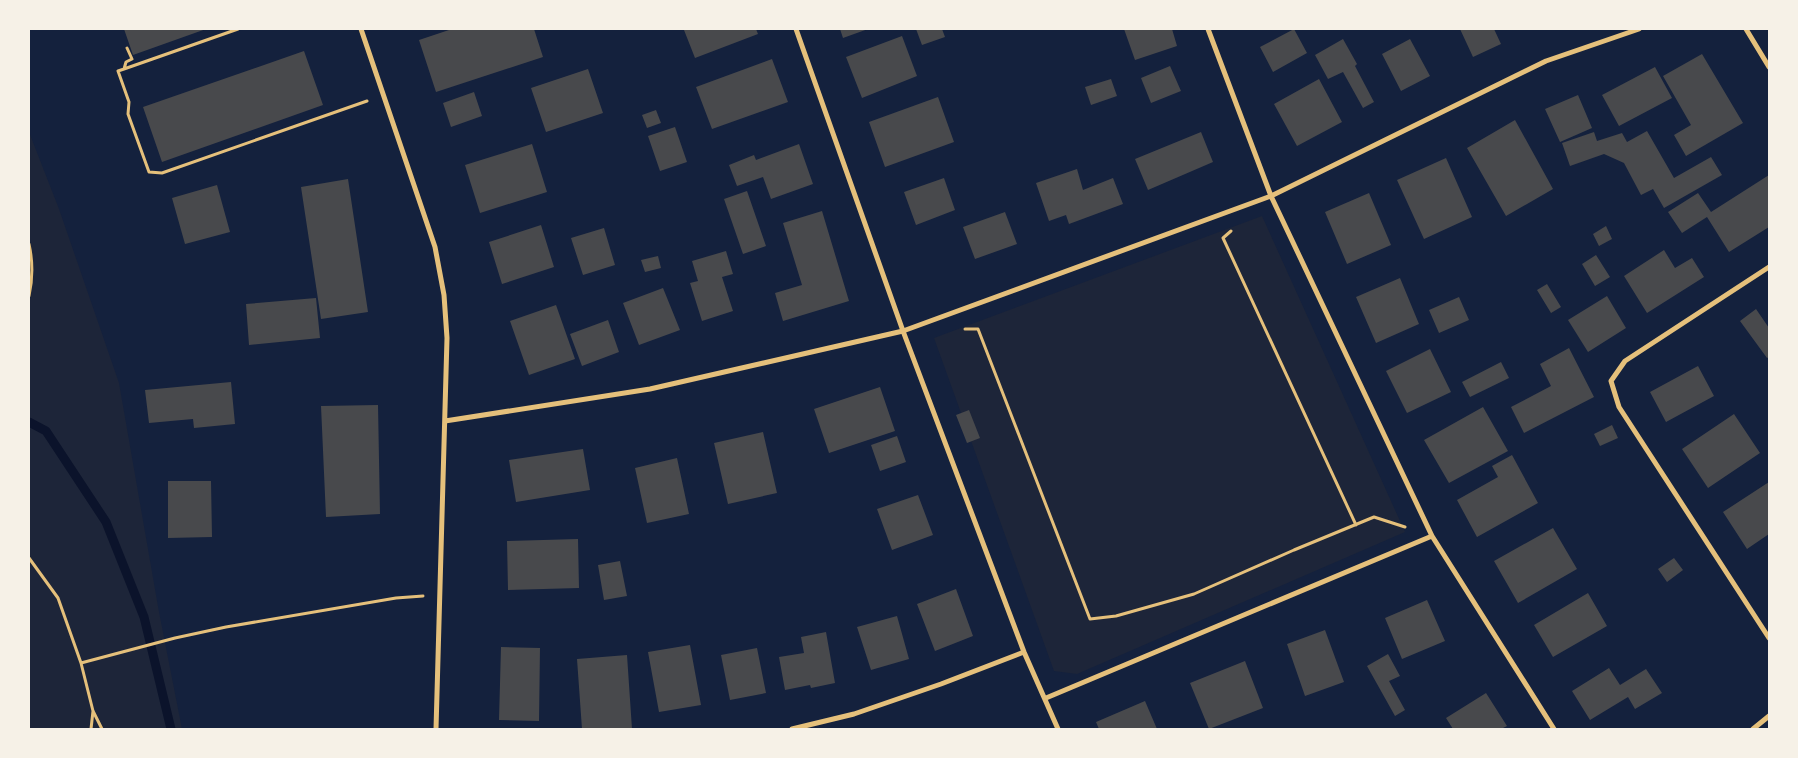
<svg xmlns="http://www.w3.org/2000/svg" width="1798" height="758" viewBox="0 0 1798 758" font-family="Georgia,serif">
	<style>
		.green { fill: #1d2539 }
		.lines { fill: none; stroke-linecap: round; stroke-linejoin: round }
		.stream { stroke: #0b132b; stroke-width: 9 }
		.building { fill: #48494c }
		.path { stroke: #e5c07b; stroke-width: 3 }
		.minor { stroke: #e5c07b; stroke-width: 5 }
	</style>
	<rect width="100%" height="100%" fill="#14213d"/>
	<path class="green" d="M29,132L59,209L119,383L159,612L182,729H29Z
		M1262,216L1405,532L1077,674L1054,671L934,338Z"/>
	<g class="lines">
		<path class="stream" d="M29,422L46,431L106,522L144,617L171,729"/>
	</g>
	<path class="building" d="M124,29H206L133,55Z
		M452,29H534L543,57L436,92L419,40Z
		M688,29H756L758,34L695,58L684,30Z
		M840,29H868L843,38Z
		M916,29H942L945,37L922,45Z
		M1124,29H1172L1177,46L1135,60Z
		M1294,29L1307,53L1273,72L1260,47Z
		M1460,29H1494L1501,44L1473,57Z
		M902,36L917,76L862,98L846,57Z
		M1343,39L1357,64L1355,66L1374,102L1363,108L1343,72L1328,79L1315,55Z
		M1410,39L1430,76L1401,91L1382,54Z
		M304,51L323,105L162,162L143,107Z
		M1702,54L1743,123L1686,156L1674,135L1691,125L1663,76Z
		M772,59L788,102L712,129L696,87Z
		M1170,66L1181,91L1151,103L1141,78Z
		M1655,67L1672,98L1619,126L1602,95Z
		M588,69L603,113L546,132L531,88Z
		M1111,79L1117,96L1091,105L1085,87Z
		M1319,79L1342,122L1297,146L1274,104Z
		M474,92L482,116L451,127L443,103Z
		M1578,95L1592,128L1560,142L1545,109Z
		M938,97L954,142L885,167L869,122Z
		M656,110L661,123L647,128L642,115Z
		M1515,120L1553,189L1506,216L1467,148Z
		M675,127L687,162L660,171L648,136Z
		M1647,131L1674,178L1711,157L1722,175L1664,208L1653,189L1641,195L1624,163L1604,154L1570,166L1562,143L1594,132L1597,141L1622,133L1627,142Z
		M1201,132L1213,162L1148,190L1135,159Z
		M532,144L547,192L480,213L465,165Z
		M799,144L813,184L771,199L763,177L737,186L729,165L754,155L756,160Z
		M1446,158L1472,217L1424,239L1397,180Z
		M1077,169L1083,190L1113,178L1123,204L1069,224L1066,215L1049,221L1036,183Z
		M1769,175V227L1729,252L1707,217L1682,233L1668,212L1698,193L1711,212Z
		M944,178L955,210L916,225L904,192Z
		M348,179L368,312L321,319L301,187Z
		M217,185L230,232L185,244L172,198Z
		M747,191L766,246L743,254L724,199Z
		M1369,193L1391,245L1347,264L1325,212Z
		M822,211L849,301L783,321L775,293L802,285L783,223Z
		M1005,212L1017,244L975,259L963,227Z
		M541,225L554,267L502,284L489,242Z
		M1606,226L1612,239L1599,246L1593,234Z
		M604,228L615,265L583,275L571,238Z
		M1664,250L1675,268L1692,258L1704,277L1647,313L1624,276Z
		M726,251L733,274L722,277L733,311L702,321L690,283L698,281L692,261Z
		M1596,255L1610,277L1595,286L1582,264Z
		M658,256L661,268L645,272L641,260Z
		M1400,278L1419,324L1376,343L1356,297Z
		M1547,284L1561,307L1551,313L1537,290Z
		M663,288L680,330L639,345L623,303Z
		M1607,296L1626,328L1588,352L1568,320Z
		M1459,297L1469,320L1439,333L1429,310Z
		M316,298L320,338L249,345L246,304Z
		M556,305L575,359L529,375L510,321Z
		M1756,309L1769,328V357L1767,358L1740,321Z
		M608,320L619,352L582,366L570,334Z
		M1569,348L1594,397L1524,433L1511,407L1551,386L1540,364Z
		M1430,349L1451,392L1407,413L1386,371Z
		M1501,362L1509,378L1470,397L1462,382Z
		M1698,366L1714,396L1666,422L1650,392Z
		M231,382L235,424L194,428L193,419L149,423L145,390Z
		M880,387L895,431L829,453L814,409Z
		M378,405L380,514L326,517L321,406Z
		M1483,407L1508,451L1449,483L1424,440Z
		M969,410L980,438L967,443L956,415Z
		M1734,414L1760,453L1708,488L1682,449Z
		M1612,425L1618,438L1600,446L1594,434Z
		M763,432L777,493L728,504L714,443Z
		M897,436L906,462L880,471L871,445Z
		M583,449L590,490L516,502L509,460Z
		M1512,455L1538,503L1477,537L1457,500L1498,477L1492,466Z
		M677,458L689,514L647,523L635,468Z
		M168,481H211L212,537L168,538Z
		M1769,482V534L1747,549L1723,512Z
		M918,495L933,535L892,550L877,509Z
		M1553,528L1577,569L1518,603L1494,561Z
		M578,539L579,588L508,590L507,541Z
		M1674,558L1683,570L1667,582L1658,569Z
		M620,561L627,596L604,600L598,565Z
		M956,589L973,636L935,651L917,604Z
		M1588,593L1607,626L1553,657L1534,625Z
		M1427,600L1445,641L1402,659L1385,618Z
		M897,616L909,659L871,670L857,627Z
		M1325,630L1344,682L1305,696L1287,644Z
		M826,632L835,683L811,688L810,685L785,690L779,657L804,653L801,637Z
		M690,645L701,705L659,712L648,652Z
		M501,647L540,648L539,721L499,720Z
		M757,648L766,693L730,700L721,655Z
		M1388,654L1400,676L1389,681L1405,710L1395,716L1367,666Z
		M627,655L632,729H582L577,659Z
		M1245,661L1263,708L1209,729L1190,683Z
		M1609,668L1620,685L1646,669L1662,693L1635,709L1628,697L1590,720L1572,691Z
		M1486,693L1507,726L1501,729H1453L1446,718Z
		M1145,701L1157,729H1099L1096,722Z"/>
	<g class="lines">
		<path class="path" d="M127,48L132,59L126,62L124,69L118,71L129,102L128,114L149,172L162,173L367,101
			M124,69L238,29
			M1231,231L1223,238L1356,525
			M29,244C33,262 33,278 29,296
			M965,329H978L1090,619L1116,616L1194,594L1294,550L1374,517L1405,527
			M29,558L58,598L81,663L93,711L102,729
			M81,663L175,638L226,627L396,598L423,596
			M91,729L93,711"/>
		<path class="minor" d="M361,29L435,247L444,295L447,338L436,729
			M796,29L903,331L1024,652L1058,729
			M1208,29L1271,196L1432,536L1554,729
			M1746,29L1769,67
			M1769,267L1625,361L1611,381L1619,407L1769,638
			M445,421L650,389L903,331L1271,196L1546,61L1639,29
			M1046,698L1432,536
			M792,729L854,714L941,684L1024,652
			M1753,729L1769,716"/>
	</g>
	<rect width="1798" height="758" fill="none" stroke="#f6f1e7" stroke-width="60"/>
</svg>
